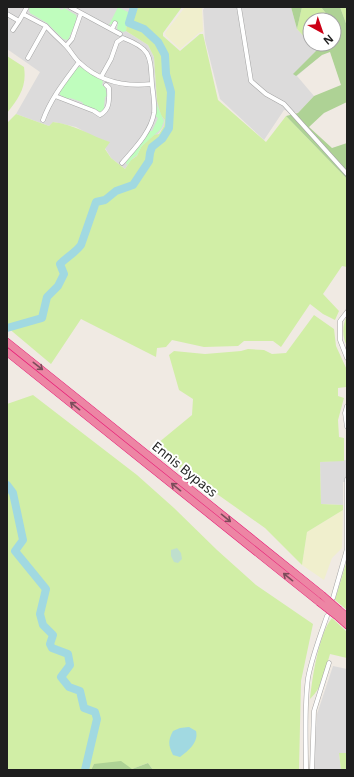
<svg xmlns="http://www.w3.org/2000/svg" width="354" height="777" viewBox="0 0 354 777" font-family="'Noto Sans',sans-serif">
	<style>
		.residential { fill: #dcdbdb }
		.farmland { fill: #f0efcd }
		.grass { fill: #d1eea6 }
		.forest { fill: #aed295 }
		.wetland { fill: #bfdfcd }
		.park { fill: #bffdbd }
		.water { fill: #a1d9e1 }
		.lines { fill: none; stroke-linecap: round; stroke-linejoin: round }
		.river { stroke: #a1d9e1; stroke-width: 8 }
		.minor-casing { stroke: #a5a5a5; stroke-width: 5 }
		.motorway-casing { stroke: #e71875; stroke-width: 8 }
		.minor { stroke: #fff; stroke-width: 4 }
		.motorway { stroke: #ed85a4; stroke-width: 7 }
		.motorway-bridge-casing { stroke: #e71875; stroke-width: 8; stroke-linecap: butt }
		.motorway-bridge { stroke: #ed85a4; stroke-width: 7 }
		.oneway { stroke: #7b4c5a }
		.labels { text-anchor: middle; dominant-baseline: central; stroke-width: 4; stroke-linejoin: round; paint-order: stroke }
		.street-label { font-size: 13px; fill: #1e1e1e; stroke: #fff }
	</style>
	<rect width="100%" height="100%" fill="#f0eae3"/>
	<path class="residential" d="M7,7H132L127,18L126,31L148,45L154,57L157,101L165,120L164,126L158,134L141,147L137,156L131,160L125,169L111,158L105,148L109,142L96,138L76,127L54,122L49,126L16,114L40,72L7,49Z
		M205,7H291L297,29L321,55L297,76L314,96L298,113L284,110L264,140L220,99L205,40L203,10Z
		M347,460V482H343V505L321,504L320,462Z
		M333,666L347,669L346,753H339L341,770H313L317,714Z"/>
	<path class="farmland" d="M185,7H202L203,31L199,33L180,49L166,36L165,33Z
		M343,510L342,548L332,558L324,580L302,565L307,532Z"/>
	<path class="grass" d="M138,7H182L163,33V36L180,51L200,34H203L218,100L266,142L286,116L347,179V267L342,266L323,294L339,311L335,320L323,314L310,304L281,347L273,341H244L238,346L204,347L172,340L166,347L157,348L156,357L81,319L51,364L7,327V121L8,122L16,114L49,126L53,122C74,124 91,136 110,142L105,149L111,158L125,169L131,160L137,156L141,147L154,135L159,134L164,126L165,120L161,115L157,101L154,57L148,45L126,31L127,18L133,20Z
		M302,7H321L331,20H310V43L297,29Z
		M340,7H347V26Z
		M7,56L24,67C27,87 19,98 7,113Z
		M314,315L334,329L336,346L347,370L346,387L338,388V396L344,398L338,420L339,437L344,438V461L320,462L321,504L343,505V510L307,532L302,565L265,528L152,448L192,415L193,399L179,390L169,355L174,351L205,354L241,351L248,349L264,350L272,354L286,353Z
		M347,316V346C342,337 342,325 347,316Z
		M33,395L137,475L174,508L217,550L256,585L313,624L301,681L299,770H153L148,763L132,769L94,764L91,770H7V404Z
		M347,560V610L335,600Z
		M332,618L347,632V658L330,654C325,670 323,687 310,699C312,679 319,633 332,618Z
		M347,746V770H341L339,753H346Z"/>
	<path class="forest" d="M291,7H302L297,29Z
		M321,7H340L347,26V102L324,113L309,127L332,148L347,143V179L286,116L298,113L314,96L341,85L330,52L322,55L296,76L293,74L323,44H334V33L338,29L334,24V20H331Z
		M121,761L132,769L148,763L153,770H91L94,764Z"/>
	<path class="wetland" d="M177,548L181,553L182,559L178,563L174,562L171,556V550Z"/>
	<path class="park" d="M30,7H57L62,10L64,8L76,15L77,20L68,40L63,39L47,23L30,13L29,9Z
		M118,7L130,13L127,18L126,31L123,32L117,29L118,23L114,21L112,24L109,25Z
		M79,67C85,68 96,78 103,81L102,85L105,87L107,96L105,97L104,107L105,108L101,113L95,109L84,105L82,102L70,98L68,99L60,95V92L76,68Z
		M156,103L164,121L161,129L142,146L137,155L133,158L127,165L126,163L127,160L148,131H152L158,118L155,116Z"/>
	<path class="water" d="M189,727L196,731C199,742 188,751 180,757L173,755C168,745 168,740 173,731L180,728Z"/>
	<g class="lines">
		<path class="river" d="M7,328L42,318L47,297L58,286L64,274L60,264C67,257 76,252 81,245L96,202L105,200L116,191L133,185L149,161L150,153L152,147L162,139L169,128L171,92L166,74L165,55L158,42L144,29L129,23L134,7
			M7,485L13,493L23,540L15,551L46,589L40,614L43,625L53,635L50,644L52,648L68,654L70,665L61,677L69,687L80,691L84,708L95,712L97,719L85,770"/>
		<defs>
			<path id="minor" d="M70,7L120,34
				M239,7L251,81L266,94L284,104L347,174
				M7,14L19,21L27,7
				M23,14L46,26L28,58
				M46,26C52,33 59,39 66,46C71,51 74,58 80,63C100,82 125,87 152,84C153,93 155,104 154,113C151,132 134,149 122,163
				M112,29L115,23
				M13,30L19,21
				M66,46L72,39L81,13
				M101,77L111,59L117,42L123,38C152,49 150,56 152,84
				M55,96L94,111L100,115C111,109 109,98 109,88L106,85
				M43,120C51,98 65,81 79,62
				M347,312L340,321V340L347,358
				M347,406L345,413L347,427
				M333,598L347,549V479
				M306,770C306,740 304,708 308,678C312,657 320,636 327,616
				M312,770L314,711L329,663"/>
			<path id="motorway" d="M7,342L322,595
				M7,352L319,602
				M339,610L347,617
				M337,616L347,625"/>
		</defs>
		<use href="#minor" class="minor-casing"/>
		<use href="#motorway" class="motorway-casing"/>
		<use href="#minor" class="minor"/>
		<use href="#motorway" class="motorway"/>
		<defs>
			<path id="motorway-bridge" d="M322,595L339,610
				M319,602L337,616"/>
		</defs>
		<use href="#motorway-bridge" class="motorway-bridge-casing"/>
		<use href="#motorway-bridge" class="motorway-bridge"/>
	</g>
	<defs><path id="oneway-shaft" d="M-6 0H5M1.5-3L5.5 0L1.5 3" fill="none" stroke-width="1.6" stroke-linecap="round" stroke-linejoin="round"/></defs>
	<g class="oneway">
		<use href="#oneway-shaft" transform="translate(38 366) rotate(38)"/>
		<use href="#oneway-shaft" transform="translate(75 406) rotate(-141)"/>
		<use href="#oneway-shaft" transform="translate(176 487) rotate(-141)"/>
		<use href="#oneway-shaft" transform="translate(226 518) rotate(39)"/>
		<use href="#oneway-shaft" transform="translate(288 577) rotate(-141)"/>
	</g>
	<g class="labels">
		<g class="street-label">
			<text transform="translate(185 469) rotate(39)">Ennis Bypass</text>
		</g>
	</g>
	<rect width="354" height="777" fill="none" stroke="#1e1e1e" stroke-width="16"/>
	<g transform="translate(322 32) rotate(140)"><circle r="19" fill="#ffffff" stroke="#a5a5a5"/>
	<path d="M0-3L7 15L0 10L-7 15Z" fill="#cc0016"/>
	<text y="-6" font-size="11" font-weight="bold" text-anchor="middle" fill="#1e1e1e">N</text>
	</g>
</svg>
